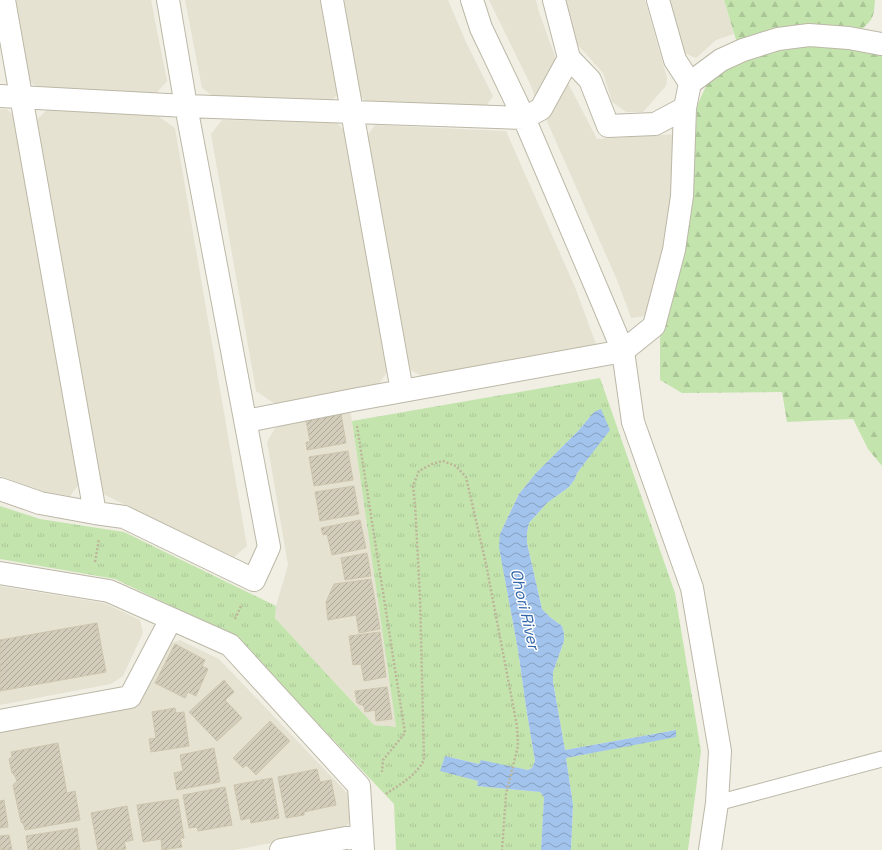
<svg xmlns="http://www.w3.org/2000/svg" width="882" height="850" viewBox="0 0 882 850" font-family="'Space Grotesk',sans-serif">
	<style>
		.residential { fill: #e5e2d2 }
		.grass { fill: url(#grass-tufts) }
		.forest { fill: url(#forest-firs) }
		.water { fill: url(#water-waves) }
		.building { fill: url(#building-hatch); stroke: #cdc5ad }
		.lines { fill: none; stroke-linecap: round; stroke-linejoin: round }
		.lane-casing { stroke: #bcb8a7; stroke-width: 17 }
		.street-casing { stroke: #bcb8a7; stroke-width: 24 }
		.path { stroke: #bdb599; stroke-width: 2.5; stroke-dasharray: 2 2; stroke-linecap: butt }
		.lane { stroke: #fff; stroke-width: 15 }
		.street { stroke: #fff; stroke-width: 22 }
		.labels { text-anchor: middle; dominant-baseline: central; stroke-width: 3; stroke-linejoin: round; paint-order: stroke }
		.water-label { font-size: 16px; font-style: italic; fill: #3267aa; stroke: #fff }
	</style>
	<defs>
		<pattern id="grass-tufts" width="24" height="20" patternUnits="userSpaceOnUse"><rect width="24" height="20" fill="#c4e4ae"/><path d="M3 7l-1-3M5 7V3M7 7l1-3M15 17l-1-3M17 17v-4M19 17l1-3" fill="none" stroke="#aac596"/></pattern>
		<pattern id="forest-firs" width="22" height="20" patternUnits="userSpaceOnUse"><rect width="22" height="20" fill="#c4e4ae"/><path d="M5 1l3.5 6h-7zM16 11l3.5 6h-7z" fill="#aac596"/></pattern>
		<pattern id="water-waves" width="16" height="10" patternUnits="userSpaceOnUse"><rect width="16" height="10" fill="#a2c3ec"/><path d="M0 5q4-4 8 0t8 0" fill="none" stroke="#86a0c0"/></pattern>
		<pattern id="building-hatch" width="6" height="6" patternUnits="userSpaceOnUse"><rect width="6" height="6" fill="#d2ccba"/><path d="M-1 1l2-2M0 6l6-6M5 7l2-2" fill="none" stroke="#aca798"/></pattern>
	</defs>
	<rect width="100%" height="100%" fill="#f1efe4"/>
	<path class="residential" d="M14,0H151L167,81L154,96L42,90L29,81Z
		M185,0H322L339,93L329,103L217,99L202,88Z
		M342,0H448L466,42L493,96L483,111L370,105L360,96Z
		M489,0H536L539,12L557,62L536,100L531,86Z
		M564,0H645L667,78L666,86L643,112H626L612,102L603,73L577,44Z
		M668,0H724L734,34L716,40L696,58L682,52Z
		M567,81L597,139L676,134L673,191L665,248L645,316L631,318L617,280L546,119Z
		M0,109H6L17,117L80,483L70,496L41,491L0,476Z
		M48,109L158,116L175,128L247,546L234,557L103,494L35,121Z
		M222,120L336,122L347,133L387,372L379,384L275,404L256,391L211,134Z
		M375,125L506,131L575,287L596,344L591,350L425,378L409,369L366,137Z
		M350,411L352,421L396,727L374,725L275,618L276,606L288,565L267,442L278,423Z
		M0,586L104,603L140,620L143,633L123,676L111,684L0,705Z
		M180,640L219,659L349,795L354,817L343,830L234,850H0V732L138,707L168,644Z"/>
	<path class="grass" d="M600,378L675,593L701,751L688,850H571L573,805L566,758L676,736V730L565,750L553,682V672L564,641V633L562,626L550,617L542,609L527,543V533L529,523L547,503L569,487L575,479L577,473L590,456L594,412L579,430L536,473L519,494L507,519L500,534L505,580L518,650L526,707L535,761L532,768L528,770L481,761L479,764L445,756L441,771L478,781L477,786L540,792L544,797L541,850H396L394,804L236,637L115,579L0,559V506L40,519L124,532L276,606L275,618L374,725L396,727L352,421Z"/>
	<path class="forest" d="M724,0H875C874,14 874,19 863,28L737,43Z
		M828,45L864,50L882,56V466L868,449L853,419L787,422L782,392L682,393L660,380V338L679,267L692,201L697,106L706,86L735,62L780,46Z"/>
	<path class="water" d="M601,409L610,430L577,473L575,479L569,487L547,503L529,523L527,533V543L542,609L550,617L562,626L564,633V641L553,672V682L565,750L676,730V737L566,758L573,805L571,850H541L544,797L540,792L477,786L478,781L440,771L445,756L479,764L481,760L528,770L532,768L535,761L526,707L518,650L505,580L499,547L500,534L507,519L519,494L536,473L579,430L594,412Z"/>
	<path class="building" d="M341,414L346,443L307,450L306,442H310L306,420Z
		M348,451L353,480L314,486L309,457Z
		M354,486L359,514L320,521L315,492Z
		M360,520L366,548L332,555L327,534L323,535L321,528Z
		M367,553L371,576L345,580L341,558Z
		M371,579L380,629L359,633L356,615L328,620L326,602L334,584Z
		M97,623L106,672L0,691V640Z
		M380,632L386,677L364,681L361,664L353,665L349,636Z
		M175,644L205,660L202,666L208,669L196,696L188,692L185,698L155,683Z
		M224,680L234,692L225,700L242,718L217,741L189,712Z
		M387,687L392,719L376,721L375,710L365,712L364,706L357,703L355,691Z
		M175,708L176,713L184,712L189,746L151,752L149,739L156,738L152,712Z
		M270,721L290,741L256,775L246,765L243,768L233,758Z
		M58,743L67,793L75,791L80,820L25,830L24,825L21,822L13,785L17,781L15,776L12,773L9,759L12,756L11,752Z
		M214,748L220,782L177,790L174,773L183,771L180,755Z
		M317,769L320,782L331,780L336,805L304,812V815L286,818L278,777Z
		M272,778L279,818L251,823L250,818L241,820L234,785Z
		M225,787L232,825L198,831L197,827L189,828L183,795Z
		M178,799L184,838H180L182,847L162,850L161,839L143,842L137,805Z
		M4,800L8,827L0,828V801Z
		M127,806L133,840L124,842L126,849L118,850H98L91,813Z
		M77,828L80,850H28L26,836Z
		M9,835L12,850H0V836Z"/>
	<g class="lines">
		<defs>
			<path id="lane" d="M717,803L882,759"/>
			<path id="street" d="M4,0L95,513
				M332,0L402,391
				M472,0L481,28L524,118L602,301L623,351L633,422L692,588L720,751L717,803L710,850
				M554,0L569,58L590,80L608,126L655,124L685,108
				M658,0L675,60L690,83
				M0,96L186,106L524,118L541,109L569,58
				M246,421L353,400L623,351L654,326L674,250L682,196L685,108L690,83L721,60L743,50L778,39L809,35L849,38L881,44
				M0,489L40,503L95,513L124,517L254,580L269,547L186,106L168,0
				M0,573L109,591L230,645L359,786L363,850
				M0,721L130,697L171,619
				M281,850L362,835"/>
		</defs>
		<use href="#lane" class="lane-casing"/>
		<use href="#street" class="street-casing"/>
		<path class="path" d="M357,426L405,733L383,760L382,772
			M95,562L99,539
			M235,619L242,604
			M386,794C400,784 416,776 424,760L420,597L415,504L413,486L419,471L432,464L443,461L456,466L466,477L486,564L517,726L518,746L506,794L502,850"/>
		<use href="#lane" class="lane"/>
		<use href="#street" class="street"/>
	</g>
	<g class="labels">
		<g class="water-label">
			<text transform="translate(525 609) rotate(77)">Ohori River</text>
		</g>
	</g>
</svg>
